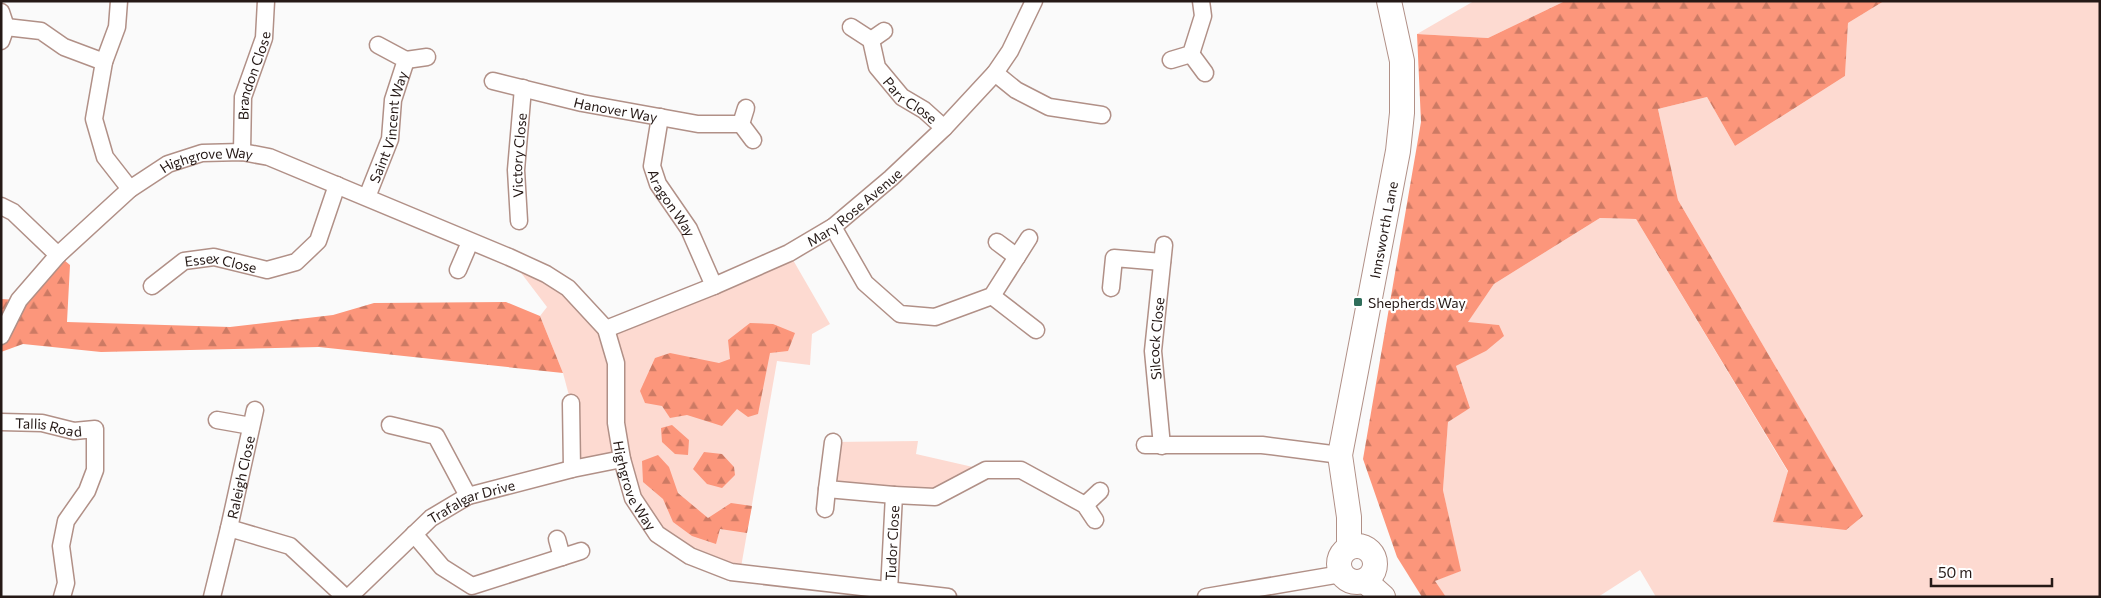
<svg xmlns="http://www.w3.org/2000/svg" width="2101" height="598" viewBox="0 0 2101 598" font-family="Commissioner,sans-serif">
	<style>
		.grass { fill: #fddad1 }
		.forest { fill: url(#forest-firs) }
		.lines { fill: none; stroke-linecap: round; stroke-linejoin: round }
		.street-casing { stroke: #b19087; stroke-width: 19 }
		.secondary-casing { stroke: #b19087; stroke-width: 26 }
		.street { stroke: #fff; stroke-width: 16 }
		.secondary { stroke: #fff; stroke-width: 24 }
		.poi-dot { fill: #2f6d5a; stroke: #fff; stroke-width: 2 }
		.labels { text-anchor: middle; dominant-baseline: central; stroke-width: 4.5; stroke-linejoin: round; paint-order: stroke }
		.street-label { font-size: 14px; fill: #251916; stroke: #fff }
		.poi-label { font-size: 14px; fill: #251916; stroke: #fff; text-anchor: start }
	</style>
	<defs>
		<pattern id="forest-firs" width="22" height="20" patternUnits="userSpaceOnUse" patternTransform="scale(1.25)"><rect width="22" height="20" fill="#fc967b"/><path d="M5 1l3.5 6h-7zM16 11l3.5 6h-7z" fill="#cc7a64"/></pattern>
	</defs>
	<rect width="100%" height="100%" fill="#fafafa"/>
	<path class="grass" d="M1474,1H1565L1488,38L1417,34Z
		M1884,1H2100V597H1656L1640,570L1598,597H1446L1434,581L1460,571L1443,490L1448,421L1470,408L1456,366L1486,351L1499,325L1467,323L1494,284L1600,218L1636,219L1788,472L1773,522L1862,515L1678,200L1658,109L1707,97L1735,146L1845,76L1848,23Z
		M789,253L830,324L812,334L810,365L777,361L740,573L657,534L622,460L572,469L571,403L563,373L540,316L547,307L509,257L546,274L606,329Z
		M918,441L916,454L986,470L935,497L827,489L833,442Z"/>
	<path class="forest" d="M1565,1H1884L1848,23L1845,76L1735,146L1707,97L1658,109L1678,200L1863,516L1846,530L1773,522L1788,471L1636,219L1600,218L1494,284L1468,322L1499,325L1504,336L1486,351L1456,366L1470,408L1448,422L1443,490L1461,571L1435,581L1446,597H1422L1397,557L1363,459L1421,122L1417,34L1488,38Z
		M58,255L70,265L67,322L230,327L333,315L374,303L506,302L540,316L563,373L319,347L101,352L23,344L1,352V299L19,300Z
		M750,323L773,324L795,333L788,351L770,353L758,414L748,417L737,409L722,426L687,415L670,418L662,406L645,403L640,391L655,358L670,353L719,363L730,359L728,340Z
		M672,425L689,440L688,455L675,454L662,442L661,428Z
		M704,452L722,454L734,467L735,475L722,488L707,484L693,469Z
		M658,455L669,467L678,493L708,518L731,503L752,506L747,533L720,529L716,544L692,536L673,522L663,499L643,482L642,461Z"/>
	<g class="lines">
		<defs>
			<g id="street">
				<path d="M119,1L117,27L104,62L94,119L105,157L130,189"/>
				<path d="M1,12L6,27"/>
				<path id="s1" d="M851,27L871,40L877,67L902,97L924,110L944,128"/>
				<path d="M871,40L884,31"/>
				<path d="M1,41L6,27L41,31L64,47L104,62"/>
				<path d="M1191,54L1205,73"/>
				<path d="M406,60L427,57"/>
				<path d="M1171,60L1191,54L1203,16L1201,1"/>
				<path d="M995,73L1016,90L1049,107L1102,115"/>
				<path id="s2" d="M493,81L582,103L698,124H741L753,140"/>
				<path id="s3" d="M660,117L652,166L658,184L689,229L714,286"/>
				<path d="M741,124L746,108"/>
				<path id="s4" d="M242,152L243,97L264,38L266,1"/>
				<path id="s5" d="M367,197L390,139L393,100L406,60L378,45"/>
				<path d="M1,206L13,212L58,255"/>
				<path id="s6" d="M519,221L516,170L523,88"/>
				<path d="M833,227L865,283L900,314L935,317L992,296L1029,238"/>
				<path d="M997,242L1017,257"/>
				<path d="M458,270L470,242"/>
				<path id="s7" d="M152,286L184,261L214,257L267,270L296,262L318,241L337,185"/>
				<path d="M1111,288L1114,258L1162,262"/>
				<path d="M992,296L1036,330"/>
				<path id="s8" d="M606,329L714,286L789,253L833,227L891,178L944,128L995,73L1010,51L1034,1"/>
				<path id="s9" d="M1,336L19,300L58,255L130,189L168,164L202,153L242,152L269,157L509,257L546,274L568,288L606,329L616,363V423L622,459L633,498L657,534L690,556L731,572L948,597"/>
				<path d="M571,403L572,469"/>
				<path d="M217,420L251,426"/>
				<path id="s10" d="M1,422L42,423L74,431L95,429V470L87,491L66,521L61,546L66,583L62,597"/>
				<path d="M390,425L436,436L468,496"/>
				<path d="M833,442L827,489L894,495"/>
				<path d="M1145,445H1262L1340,455"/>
				<path id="s11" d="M1162,446L1153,351L1164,245"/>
				<path d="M1085,505L1100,491"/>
				<path d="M825,509L827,489"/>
				<path id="s12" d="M229,528L255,410"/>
				<path d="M414,534L442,567L472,586L581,551"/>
				<path d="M557,539L562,557"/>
				<path id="s13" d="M889,591L894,495L935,497L986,470H1021L1085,505L1095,520"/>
				<path d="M212,597L229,528L290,546L345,597"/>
				<path id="s14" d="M349,597L431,518L468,496L572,469L622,459"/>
				<path d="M1206,597L1341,574"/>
			</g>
			<g id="secondary">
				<circle cx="1357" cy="564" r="18"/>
				<path id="s15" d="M1349,547V517L1340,455L1398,151L1402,113V61L1389,1"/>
				<path d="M1365,581L1383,597"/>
			</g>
		</defs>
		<use href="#street" class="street-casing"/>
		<use href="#secondary" class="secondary-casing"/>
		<use href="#street" class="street"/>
		<use href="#secondary" class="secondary"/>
	</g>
	<rect class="poi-dot" x="1353" y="297" width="10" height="10" rx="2.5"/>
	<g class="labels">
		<g class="street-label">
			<text stroke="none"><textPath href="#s4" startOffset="78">Brandon Close</textPath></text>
			<text stroke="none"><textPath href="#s1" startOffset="99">Parr Close</textPath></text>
			<text stroke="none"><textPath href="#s2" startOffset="126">Hanover Way</textPath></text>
			<text stroke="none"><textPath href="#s5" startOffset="74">Saint Vincent Way</textPath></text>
			<text stroke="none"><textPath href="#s6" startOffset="66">Victory Close</textPath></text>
			<text stroke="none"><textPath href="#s9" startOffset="282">Highgrove Way</textPath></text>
			<text stroke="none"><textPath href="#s3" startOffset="92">Aragon Way</textPath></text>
			<text stroke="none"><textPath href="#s8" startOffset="278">Mary Rose Avenue</textPath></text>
			<text stroke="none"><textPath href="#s15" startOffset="322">Innsworth Lane</textPath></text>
			<text stroke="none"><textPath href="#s7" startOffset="78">Essex Close</textPath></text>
			<text stroke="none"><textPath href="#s11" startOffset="108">Silcock Close</textPath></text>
			<text stroke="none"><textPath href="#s10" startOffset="48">Tallis Road</textPath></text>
			<text stroke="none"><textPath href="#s12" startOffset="52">Raleigh Close</textPath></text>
			<text stroke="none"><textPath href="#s9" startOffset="890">Highgrove Way</textPath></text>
			<text stroke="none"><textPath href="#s14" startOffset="158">Trafalgar Drive</textPath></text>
			<text stroke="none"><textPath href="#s13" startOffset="48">Tudor Close</textPath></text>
		</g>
		<g class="poi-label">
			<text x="1368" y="302">Shepherds Way</text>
		</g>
	</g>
	<rect width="2101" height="598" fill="none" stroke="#251916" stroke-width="5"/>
	<path d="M1931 578v8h121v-8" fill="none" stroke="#251916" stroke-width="2.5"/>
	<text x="1938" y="578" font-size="15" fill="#251916" stroke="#ffffff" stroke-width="4" paint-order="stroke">50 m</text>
</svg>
